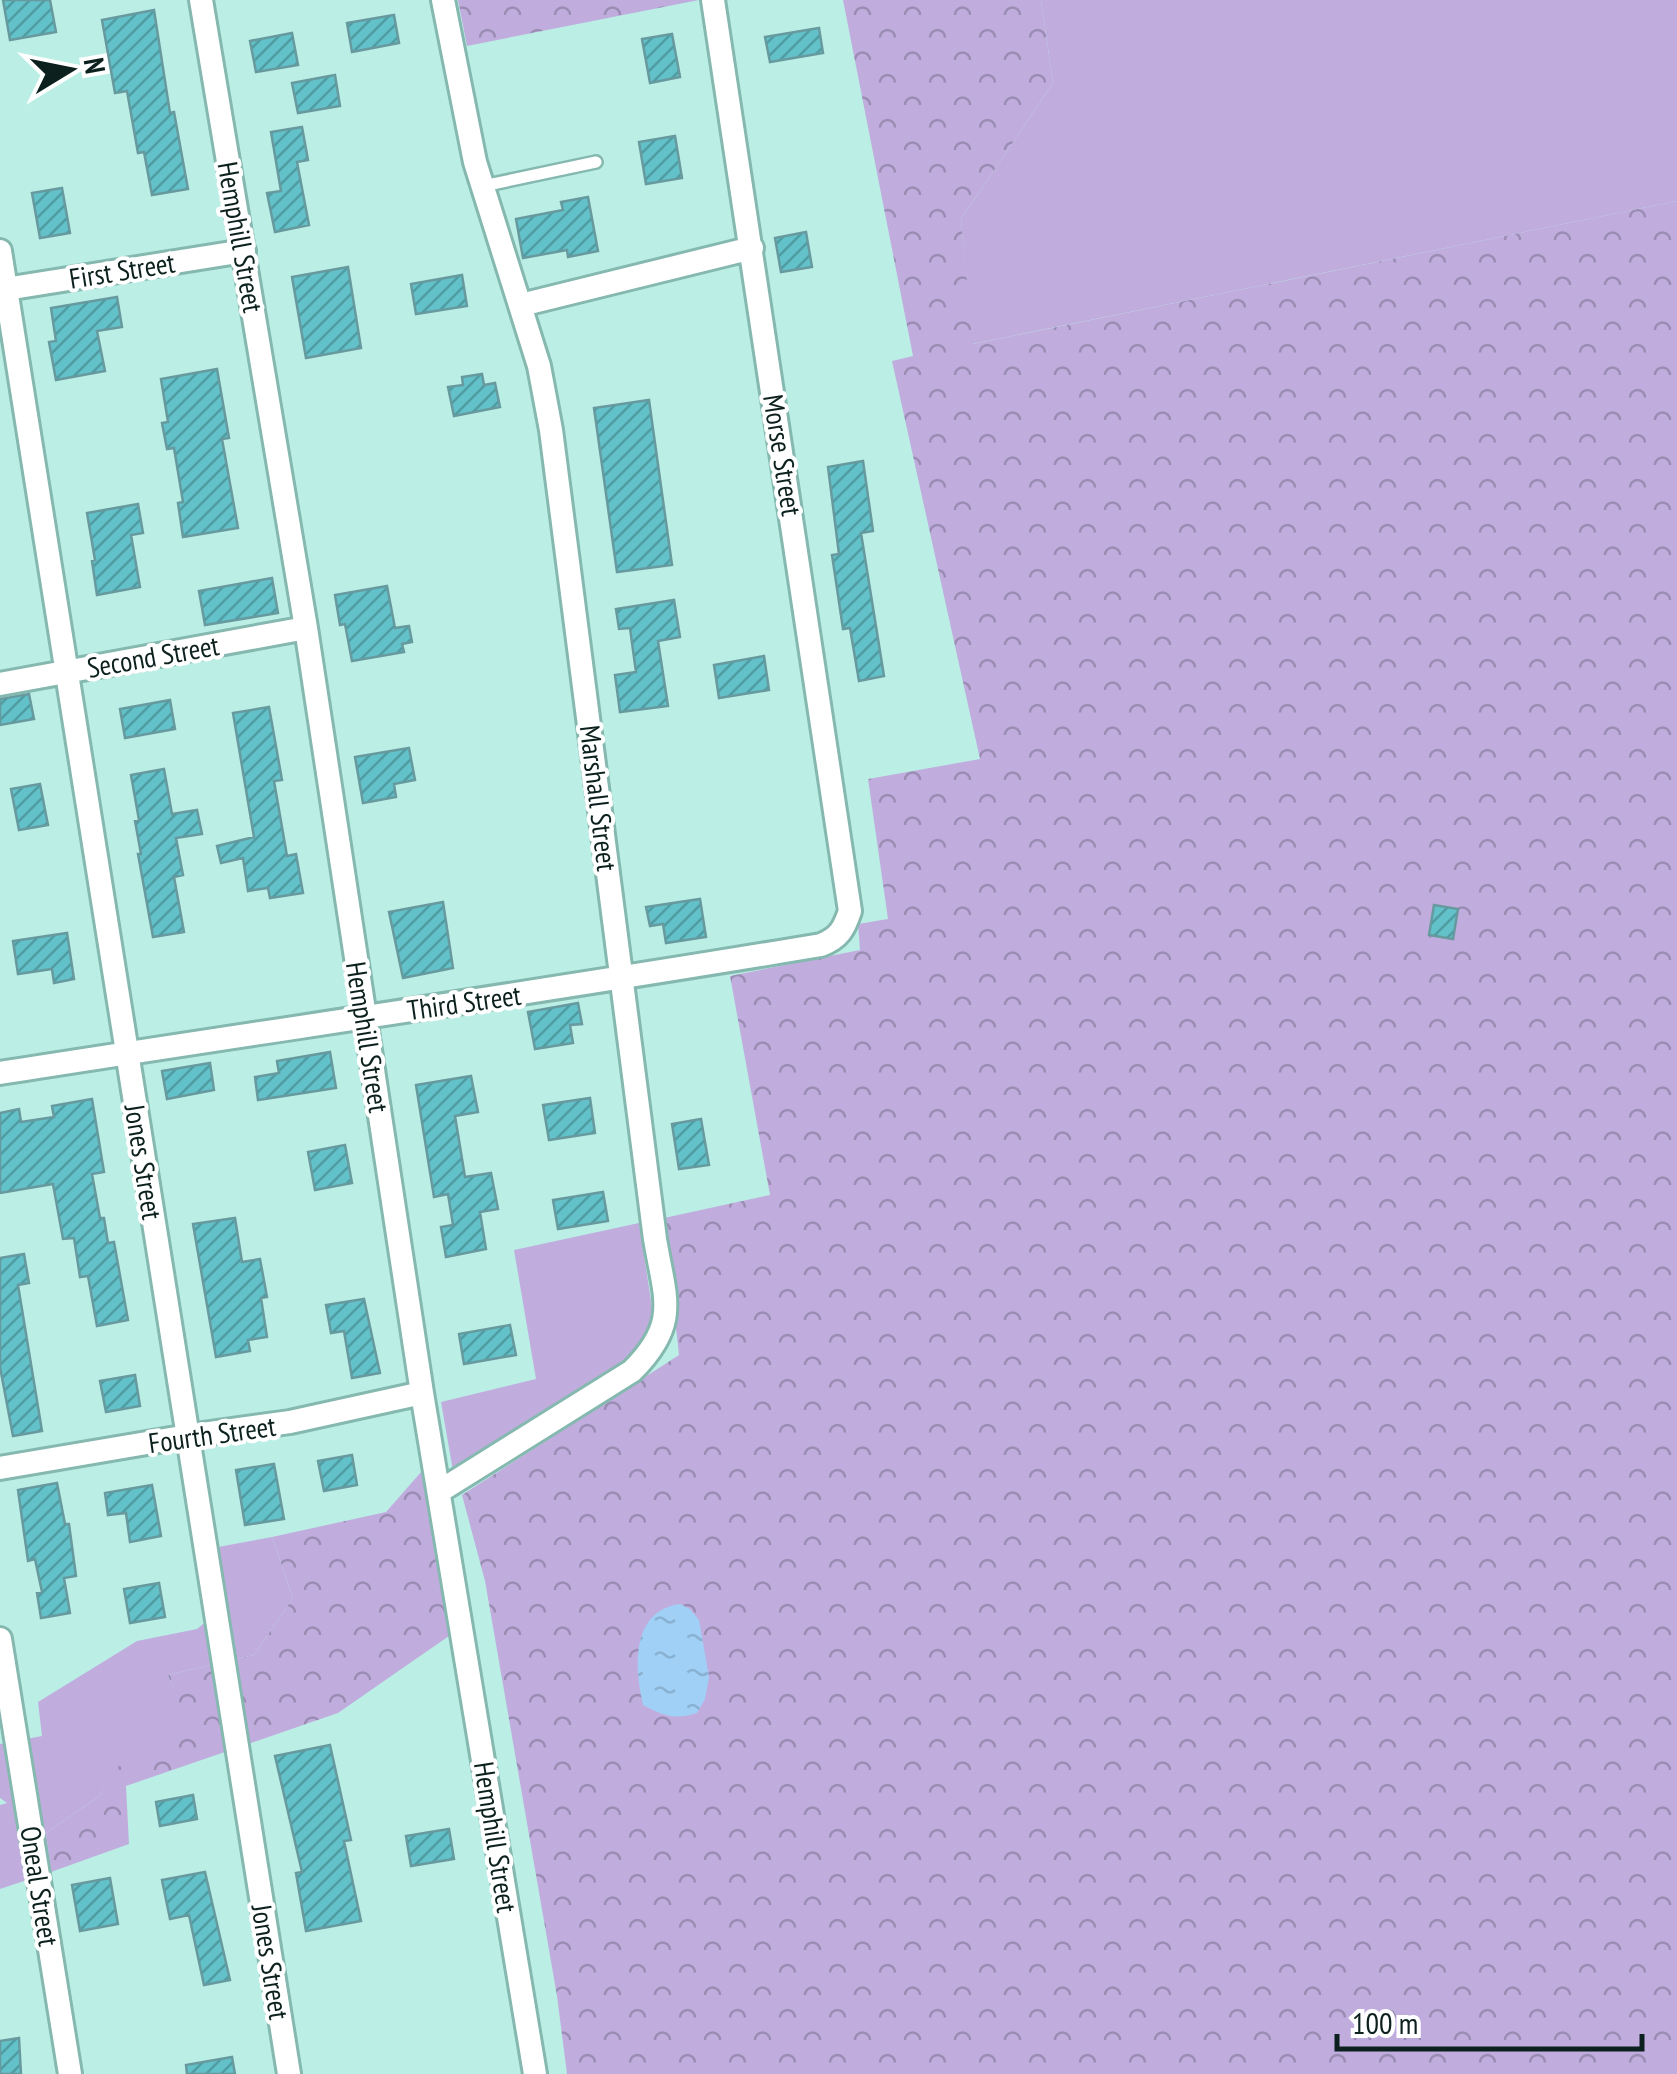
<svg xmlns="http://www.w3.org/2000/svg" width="1677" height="2074" viewBox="0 0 1677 2074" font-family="'PT Sans Narrow',sans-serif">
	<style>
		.grass { fill: #c0adde }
		.forest { fill: url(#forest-crowns) }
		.water { fill: url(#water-ripples) }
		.building { fill: url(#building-hatch); stroke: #679a9e; stroke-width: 2.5 }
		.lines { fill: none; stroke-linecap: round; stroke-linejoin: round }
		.lane-casing { stroke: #85b8af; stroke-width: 16 }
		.street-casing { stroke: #85b8af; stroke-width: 28 }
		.lane { stroke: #fff; stroke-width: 11 }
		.street { stroke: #fff; stroke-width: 22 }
		.labels { text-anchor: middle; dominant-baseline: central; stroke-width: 8; stroke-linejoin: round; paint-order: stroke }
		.street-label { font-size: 28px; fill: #0c211e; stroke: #fff }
	</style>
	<defs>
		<pattern id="forest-crowns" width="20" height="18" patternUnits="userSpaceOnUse" patternTransform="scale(2.5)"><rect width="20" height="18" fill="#c0adde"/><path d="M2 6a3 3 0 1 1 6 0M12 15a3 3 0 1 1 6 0" fill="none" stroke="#9a8cb3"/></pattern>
		<pattern id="water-ripples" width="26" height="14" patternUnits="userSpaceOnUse" patternTransform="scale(2.5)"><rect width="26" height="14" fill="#a1d0f6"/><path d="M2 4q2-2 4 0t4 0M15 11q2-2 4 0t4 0" fill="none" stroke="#89b2d2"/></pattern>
		<pattern id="building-hatch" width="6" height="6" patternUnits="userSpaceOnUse" patternTransform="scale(2.5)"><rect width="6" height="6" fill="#62c1c9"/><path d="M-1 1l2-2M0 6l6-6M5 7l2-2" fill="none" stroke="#4f9ca3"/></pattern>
	</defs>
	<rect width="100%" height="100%" fill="#bbefe6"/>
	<path class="grass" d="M1041,0H1677V201L972,344L961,219L1053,83Z
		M639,1223L654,1320L628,1360L453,1471L441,1402L536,1379L514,1250Z
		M272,1537L293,1598L254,1655L168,1675L191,1729L107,1773L101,1795L46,1833L51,1872L0,1889V1805L7,1803L0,1798V1744L42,1736L38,1702L137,1641L197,1629L228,1604L218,1547Z"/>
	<path class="forest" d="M458,0H699L467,46Z
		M843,0H1041L1053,83L961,219L973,344L1677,201V2074H567L557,1996L485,1581L462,1495L679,1355L664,1218L770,1195L730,976L860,950L858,924L888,919L868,779L980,759L892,361L913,356Z
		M422,1471L449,1636L338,1713L126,1786L129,1844L51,1872L46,1833L101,1795L106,1773L190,1729L168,1675L254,1655L293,1598L272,1537L386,1512Z"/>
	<path class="water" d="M680,1604L690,1609L699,1620L709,1677L705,1699L697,1713C675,1720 663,1716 643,1705C634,1666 631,1611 680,1604Z"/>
	<path class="building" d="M3,0H50L56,32L10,40Z
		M154,10L170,113L174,112L188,189L152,195L144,152L138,153L127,91L115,93L102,20Z
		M394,15L399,43L352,52L347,23Z
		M819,28L823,53L770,62L765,37Z
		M292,33L298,65L256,72L250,41Z
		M672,34L680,77L650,83L642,39Z
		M335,75L340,106L298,113L292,83Z
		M302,127L308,160L297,162L309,225L275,232L267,193L281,191L271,132Z
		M675,136L682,178L646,184L639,142Z
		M62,188L70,233L40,238L32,193Z
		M588,197L598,251L568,257L567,250L523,258L516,219L563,210L561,202Z
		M806,232L812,267L781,272L775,238Z
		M348,267L361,348L306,358L292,277Z
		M462,275L467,306L416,314L411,284Z
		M117,297L122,327L97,331L105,371L56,380L49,342L56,341L51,308Z
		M217,369L229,438L222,439L238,528L183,537L178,503L183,502L174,448L167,449L162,423L168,422L161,379Z
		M482,374L484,385L495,383L500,407L454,416L448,387L463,385L462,377Z
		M649,400L672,565L617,572L594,408Z
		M863,461L873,531L861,533L884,676L859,681L850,628L843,629L838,595L832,555L839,554L828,467Z
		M138,504L143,533L131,535L140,587L97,595L92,561L95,560L87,513Z
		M272,578L278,613L205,625L199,591Z
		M387,586L395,628L409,626L412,642L402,644L404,652L352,661L345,624L340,625L335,595Z
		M674,600L680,637L658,641L668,706L620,712L615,675L636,672L630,628L619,629L616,609Z
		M764,656L769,690L719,698L714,665Z
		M29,694L34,719L0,725V699Z
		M170,700L175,729L125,738L120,709Z
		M269,707L282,780L274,781L287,856L296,854L303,893L270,898L268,888L248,891L243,858L221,863L217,846L254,837L233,713Z
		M409,748L415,780L394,784L396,797L363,803L355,757Z
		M164,769L172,814L197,810L202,834L176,838L183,875L174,877L184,932L153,937L138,854H141L135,821L139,820L131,775Z
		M40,784L48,825L19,830L11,789Z
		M700,899L706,937L666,943L663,924L650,926L646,907Z
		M443,902L453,968L403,978L389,912Z
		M1434,905L1458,909L1453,939L1429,935Z
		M67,933L74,979L54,983L52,969L18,974L13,941Z
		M578,1003L582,1024L570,1025L573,1043L535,1049L528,1012Z
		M330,1052L336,1088L258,1100L255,1077L279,1073L277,1061Z
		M210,1063L214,1090L167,1099L162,1071Z
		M471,1076L478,1112L455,1116L465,1177L491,1173L498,1209L480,1212L486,1249L446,1257L441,1227L453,1225L448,1194L434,1197L416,1085Z
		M590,1098L595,1133L549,1140L543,1105Z
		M92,1099L104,1172L92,1174L100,1218H104L108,1243L114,1242L128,1320L97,1326L88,1276L80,1277L74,1238L63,1239L53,1184L0,1193V1113L19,1109L21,1122L54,1117L52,1106Z
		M701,1119L709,1165L679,1169L672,1124Z
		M345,1145L352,1183L315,1190L308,1152Z
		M603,1192L608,1221L558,1229L553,1200Z
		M235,1218L242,1262L260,1259L267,1297L261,1298L267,1337L248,1340L250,1351L216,1357L193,1224Z
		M24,1254L29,1283L18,1285L42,1431L13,1436L0,1367V1258Z
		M364,1299L380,1373L352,1378L344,1331L331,1333L326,1305Z
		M510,1325L516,1355L464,1364L459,1334Z
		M135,1375L140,1406L106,1412L100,1381Z
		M352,1455L357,1485L324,1491L318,1461Z
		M274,1464L284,1519L245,1525L236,1470Z
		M57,1483L65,1524H69L76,1576L64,1578L70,1613L41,1618L37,1593L42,1592L35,1559L28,1561L18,1490Z
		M152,1485L161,1536L130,1542L126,1513L108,1515L105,1493Z
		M159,1583L165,1617L130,1623L124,1589Z
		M330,1745L351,1840L344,1841L361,1921L306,1931L296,1873L302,1872L275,1756Z
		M193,1795L197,1819L160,1826L156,1802Z
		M449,1829L454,1859L411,1866L406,1836Z
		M205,1872L230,1980L204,1985L189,1915L170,1919L162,1880Z
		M110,1878L118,1924L80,1931L72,1885Z
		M19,2038L21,2074H0V2041Z
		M232,2057L235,2074H187L186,2065Z"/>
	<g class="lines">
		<defs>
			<path id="lane" d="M483,186L596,162"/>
			<path id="street" d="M201,0L306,628L422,1393L535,2074
				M0,251L289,2074
				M0,290L244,251
				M521,305L752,248
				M0,684L306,628
				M0,1073C274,1030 548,991 821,945C839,938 844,929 850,911L713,0
				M0,1468L188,1436L290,1422L422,1393
				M440,1491L632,1371C680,1323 665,1299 655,1239L551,430L539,366L475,162L443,0
				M0,1639L70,2074"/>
		</defs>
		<use href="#lane" class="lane-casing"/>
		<use href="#street" class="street-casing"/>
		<use href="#lane" class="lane"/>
		<use href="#street" class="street"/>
	</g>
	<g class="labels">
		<g class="street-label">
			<text transform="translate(241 237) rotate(80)">Hemphill Street</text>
			<text transform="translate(122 270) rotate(-9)">First Street</text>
			<text transform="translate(783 455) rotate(81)">Morse Street</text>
			<text transform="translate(153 656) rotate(-10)">Second Street</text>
			<text transform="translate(599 798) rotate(83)">Marshall Street</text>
			<text transform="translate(464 1002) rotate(-8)">Third Street</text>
			<text transform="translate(368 1037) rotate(81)">Hemphill Street</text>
			<text transform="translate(144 1162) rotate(81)">Jones Street</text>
			<text transform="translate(212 1434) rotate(-8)">Fourth Street</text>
			<text transform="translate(496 1837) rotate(81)">Hemphill Street</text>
			<text transform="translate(40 1886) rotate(81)">Oneal Street</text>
			<text transform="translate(271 1962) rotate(81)">Jones Street</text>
		</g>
	</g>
	<g transform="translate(70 70) rotate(80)" stroke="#ffffff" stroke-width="8" paint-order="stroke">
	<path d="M0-8L18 38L0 25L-18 38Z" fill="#0c211e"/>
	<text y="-15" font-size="28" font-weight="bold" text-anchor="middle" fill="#0c211e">N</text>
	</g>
	<path d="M1337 2034v15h305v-15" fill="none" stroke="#0c211e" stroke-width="5"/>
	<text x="1352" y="2034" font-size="30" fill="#0c211e" stroke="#ffffff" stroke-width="8" paint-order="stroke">100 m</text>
</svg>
